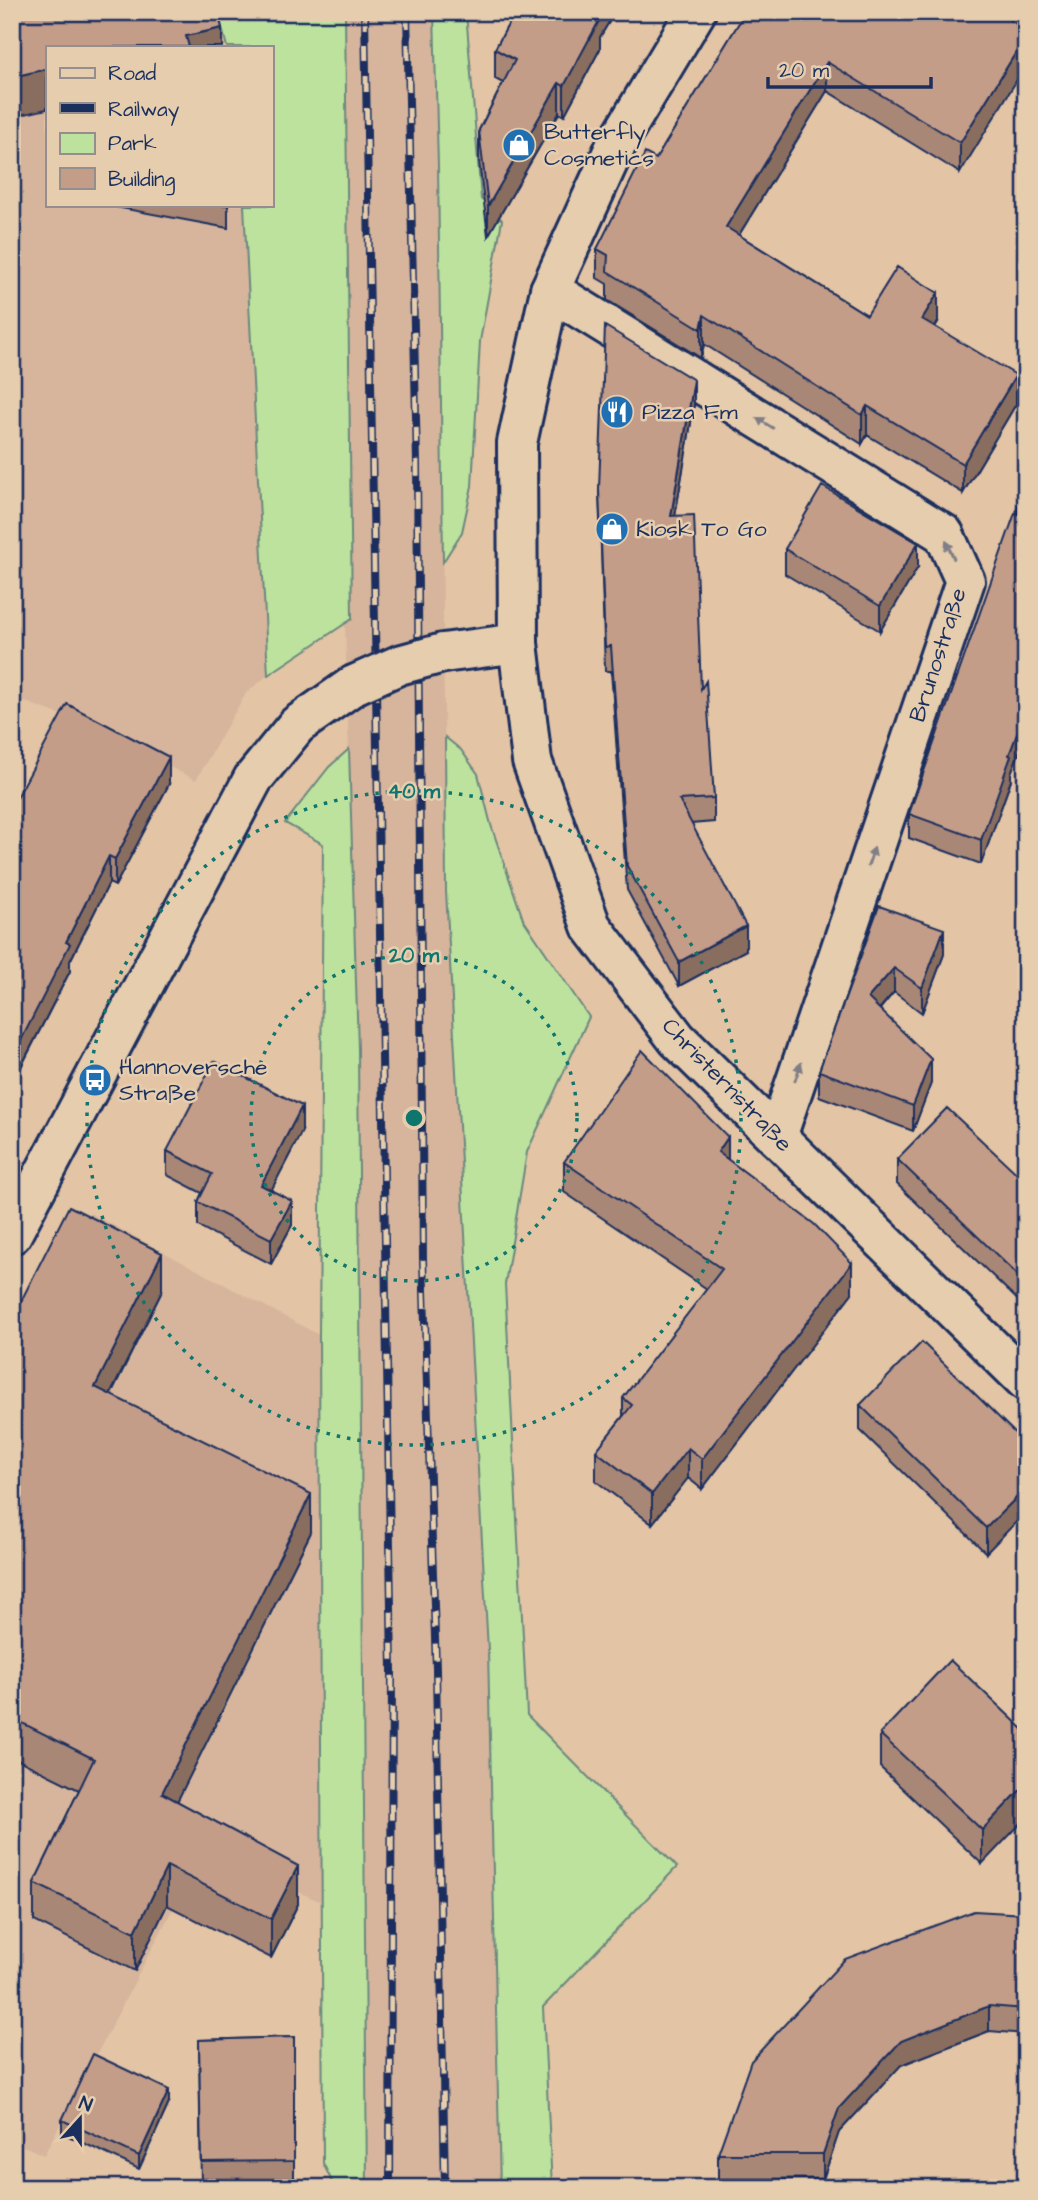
<svg xmlns="http://www.w3.org/2000/svg" width="1038" height="2200" viewBox="0 0 1038 2200" font-family="'Architects Daughter',sans-serif">
	<style>
		.built { fill: #d6b59c }
		.green { fill: #bce29e; stroke: #6c887e; stroke-width: 2 }
		.lines { fill: none; stroke-linecap: round; stroke-linejoin: round }
		.minor-casing { stroke: #1b2f5e; stroke-width: 44 }
		.tertiary-casing { stroke: #1b2f5e; stroke-width: 44 }
		.minor { stroke: #e5cdae; stroke-width: 38 }
		.tertiary { stroke: #e5cdae; stroke-width: 38 }
		.rail-casing { stroke: #1b2f5e; stroke-width: 8 }
		.rail { stroke: #e5cdae; stroke-width: 5; stroke-dasharray: 16; stroke-linecap: butt }
		.tertiary-bridge-casing { stroke: #1b2f5e; stroke-width: 44; stroke-linecap: butt }
		.tertiary-bridge { stroke: #e5cdae; stroke-width: 38 }
		.wall { fill: #a98776; stroke: #1b2f5e; stroke-width: 2 }
		.shaded-wall { fill: #896e60; stroke: #1b2f5e; stroke-width: 2 }
		.building { fill: #c49d89; stroke: #1b2f5e; stroke-width: 2 }
		.oneway { fill: #807e86 }
		.ring { fill: none; stroke: #0f766e; stroke-width: 3.5; stroke-dasharray: 3.5 7 }
		.labels { text-anchor: middle; dominant-baseline: central; stroke-width: 5; stroke-linejoin: round; paint-order: stroke }
		.poi-label { font-size: 23px; fill: #1b2f5e; stroke: #e5cdae; text-anchor: start }
		.street-label { font-size: 23px; fill: #1b2f5e; stroke: #e5cdae }
		.centre { fill: #0f766e; stroke: #e5cdae; stroke-width: 3.5 }
		.ring-label { font-size: 21px; text-anchor: middle; font-weight: bold; fill: #0f766e; stroke: #e5cdae; stroke-width: 5; stroke-linejoin: round; paint-order: stroke }
	</style>
	<rect width="100%" height="100%" fill="#e3c4a5"/>
	<filter id="ink" filterUnits="userSpaceOnUse"><feTurbulence type="fractalNoise" baseFrequency=".0143" numOctaves="2"/><feDisplacementMap in="SourceGraphic" scale="14" xChannelSelector="R" yChannelSelector="G"/><feConvolveMatrix kernelMatrix="1 2 1 2 8 2 1 2 1" color-interpolation-filters="sRGB"/></filter>
	<g filter="url(#ink)">
		<path class="built" d="M12,12H218L227,47H47V205H244L268,675L246,693L196,780L75,720L12,697Z
			M286,12H434L438,165L446,891L488,1650L500,2188H368L358,1049L345,625Z
			M90,1213L319,1335L324,1903L203,1851L44,2155L12,2141V1364Z"/>
		<path class="green" d="M218,12H345L352,619L268,675L244,205H271V47H227Z
			M434,12H466L481,199L502,220L480,341L472,486L462,532L443,562L438,165Z
			M445,737L461,750L478,774L491,825L523,919L589,1017L527,1152L505,1284L527,1715L677,1867L543,2007L552,2188H500L488,1650L446,891Z
			M349,749L358,1049L367,2188H335L323,2163L319,1335L323,844L285,823L329,767Z"/>
		<g class="lines">
			<defs>
				<path id="minor" d="M550,290L944,534L965,581L777,1137"/>
				<path id="tertiary" d="M696,12L616,145L550,290L517,443L518,643L532,761L591,926L677,1039L1026,1381
					M443,653L518,643
					M12,1234L253,779L297,725L354,685"/>
			</defs>
			<use href="#minor" class="minor-casing"/>
			<use href="#tertiary" class="tertiary-casing"/>
			<use href="#minor" class="minor"/>
			<use href="#tertiary" class="tertiary"/>
			<defs>
				<path id="rail" d="M365,12L392,1670L390,2188
					M407,12L417,463L423,1260L436,1669L445,2188"/>
			</defs>
			<use href="#rail" class="rail-casing"/>
			<use href="#rail" class="rail"/>
			<defs>
				<path id="tertiary-bridge" d="M354,685L399,665L443,653"/>
			</defs>
			<use href="#tertiary-bridge" class="tertiary-bridge-casing"/>
			<use href="#tertiary-bridge" class="tertiary-bridge"/>
		</g>
		<path class="wall" d="M515,12H615L600,37V49L564,116L559,113L488,236L479,161V130L503,83L495,79V49Z
			M742,12H997L960,173L827,91L739,235L867,315L938,322L935,327L1016,404L963,493L867,435L862,444L704,344L701,358L607,300V284L597,278V249L656,159L742,18Z
			M110,205H228V228L110,206Z
			M694,405L675,516L701,689L714,798V822L691,824L746,950L679,986L627,890L611,671H605L599,489Z
			M1026,484V735L1011,773V780L981,864L909,838V814L1017,513V509Z
			M785,549L918,567L880,631L785,574Z
			M169,784L115,886L109,883L70,961V971L15,1079L17,1107L12,1116V807Z
			M879,906L944,954L922,1013L894,992L880,1009L931,1083L913,1131L819,1096V1071Z
			M302,1131L271,1190L292,1225L271,1264L198,1226V1202L202,1193L167,1175V1151Z
			M897,1159L1026,1182V1308L897,1184Z
			M728,1160L852,1293L702,1489L688,1478L652,1524L596,1481V1451L623,1416V1398L707,1289L564,1192V1162Z
			M162,1291L111,1394L311,1532L177,1801L298,1904L271,1958L167,1905L135,1971L34,1921V1883L79,1790L12,1757V1319Z
			M860,1405L1026,1444L986,1553L860,1430Z
			M1026,1732L982,1864L880,1767V1734Z
			M1026,1914V2034L989,2031L901,2065L839,2132L823,2179H718V2154Z
			M294,2037V2188H201L199,2040Z
			M169,2103L139,2169L62,2133V2120Z"/>
		<path class="shaded-wall" d="M597,12H615L600,37V49L564,116V86Z
			M222,28V47H186V36Z
			M1026,36V65L960,173V143Z
			M827,62V91L726,256V227Z
			M47,69V109L12,117V77Z
			M559,83V113L488,236V206Z
			M938,293V322L922,348V319Z
			M704,315V344L701,358V329Z
			M1016,375V404L963,493V464Z
			M694,380V405L671,540V516Z
			M867,406V435L862,444V415Z
			M918,543V567L880,631V606Z
			M1026,710V735L1011,773V780L981,864V840L1009,755Z
			M169,757V784L115,886V859Z
			M109,856V883L70,961V971L12,1084V1058L66,942Z
			M746,926V950L679,986V962Z
			M944,929V954L922,1013V988Z
			M894,968V992L868,1022V998Z
			M931,1059V1083L913,1131V1106Z
			M17,1080V1107L12,1116V1089Z
			M302,1106V1131L261,1210V1185Z
			M728,1137V1167L718,1152Z
			M292,1201V1225L271,1264V1239Z
			M162,1253V1291L95,1425V1387Z
			M852,1263V1293L702,1489V1459Z
			M688,1448V1478L652,1524V1494Z
			M1026,1488V1512L986,1553V1528Z
			M311,1494V1532L162,1832V1793Z
			M1026,1784V1818L982,1864V1830Z
			M167,1866V1905L135,1971V1932Z
			M298,1866V1904L271,1958V1919Z
			M989,2006V2031L901,2065L839,2132L823,2179V2154L839,2108L901,2041Z
			M169,2090V2103L139,2169V2156Z"/>
		<path class="building" d="M12,12H218L222,28L186,36L189,47H47V69L12,77Z
			M515,12H597L595,16L600,19L564,86L559,83L488,206L479,130L515,60L495,49Z
			M744,12H997L1026,30V36L960,143L827,62L726,227L867,315L897,267L938,293L922,319L1016,375L963,464L867,406L862,415L704,315L701,329L607,271L608,255L597,249L645,153L656,159L745,13Z
			M605,326L694,380L671,516L694,515L701,689L706,681L714,798L679,800L746,926L679,962L627,866L611,646L605,647L599,489Z
			M1026,484V513L1017,509Z
			M822,486L918,543L880,606L785,549Z
			M1015,513L1026,517V710L1009,755L1011,756L981,840L909,814Z
			M67,704L169,757L115,859L109,856L66,942L70,944L12,1058V807Z
			M879,906L944,929L922,988L894,968L868,998L931,1059L913,1106L819,1071Z
			M642,1050L728,1137L718,1152L814,1224L852,1263L702,1459L688,1448L652,1494L596,1451L632,1405L623,1398L722,1269L564,1162Z
			M214,1061L302,1106L261,1185L292,1201L271,1239L198,1202L212,1174L167,1151Z
			M12,1078L17,1080L12,1089Z
			M947,1108L1026,1182V1283L897,1159Z
			M69,1206L162,1253L95,1387L311,1494L162,1793L298,1866L271,1919L167,1866L135,1932L34,1883L94,1759L12,1718V1319Z
			M922,1342L1026,1444V1488L986,1528L860,1405Z
			M950,1660L1026,1732V1784L982,1830L880,1734Z
			M974,1911L1026,1914V2009L989,2006L901,2041L839,2108L823,2154H718L751,2061L845,1959Z
			M294,2037V2161L201,2162L199,2040Z
			M93,2054L169,2090L139,2156L62,2120Z"/>
		<defs><path id="oneway-solid" d="M-6-.8H1V-3.2L6.5 0L1 3.2V.8H-6Z" transform="scale(1.75)"/></defs>
		<g class="oneway">
			<use href="#oneway-solid" transform="translate(765 423) rotate(-148)"/>
			<use href="#oneway-solid" transform="translate(950 550) rotate(-114)"/>
			<use href="#oneway-solid" transform="translate(871 857) rotate(-71)"/>
			<use href="#oneway-solid" transform="translate(798 1072) rotate(-71)"/>
		</g>
	</g>
	<g class="ring">
		<circle cx="414" cy="1118" r="163"/>
		<circle cx="414" cy="1118" r="327"/>
	</g>
	<defs>
		<symbol id="shop-disc" viewBox="-11 -11 22 22"><circle r="9.5" fill="#1f6fb2" stroke="#e5cdae"/><path d="M-5-2.5h2.3a2.7 3.5 0 0 1 5.4 0H5L5.5 6h-11ZM-1.5-2.5h3a1.5 2.3 0 0 0-3 0Z" fill="#fff"/></symbol>
		<symbol id="restaurant-disc" viewBox="-11 -11 22 22"><circle r="9.5" fill="#1f6fb2" stroke="#e5cdae"/><path d="M-5-6h1v4h1v-4h1v4h1v-4h1v5L-1.5 .5V6h-2V.5L-5-1ZM5-6V6H3V1.5H1.5Q1.5-4 5-6Z" fill="#fff"/></symbol>
		<symbol id="bus-disc" viewBox="-11 -11 22 22"><circle r="9.5" fill="#1f6fb2" stroke="#e5cdae"/><path d="M-5-6H5V4H4V6H2V4H-2V6H-4V4H-5ZM-3.5-4V0h7V-4ZM-3.5 1.2v1.5H-2V1.2ZM2 1.2v1.5H3.5V1.2Z" fill="#fff"/></symbol>
	</defs>
	<g fill-rule="evenodd">
		<use href="#shop-disc" x="500" y="126" width="38" height="38"/>
		<use href="#restaurant-disc" x="598" y="393" width="38" height="38"/>
		<use href="#shop-disc" x="593" y="510" width="38" height="38"/>
		<use href="#bus-disc" x="76" y="1061" width="38" height="38"/>
	</g>
	<g class="labels">
		<g class="poi-label">
			<text x="544" y="132">Butterfly<tspan x="544" dy="26">Cosmetics</tspan></text>
			<text x="642" y="412">Pizza Fm</text>
			<text x="636" y="529">Kiosk To Go</text>
			<text x="119" y="1067">Hannoversche<tspan x="119" dy="26">Straße</tspan></text>
		</g>
		<g class="street-label">
			<text transform="translate(938 655) rotate(-72)">Brunostraße</text>
			<text transform="translate(727 1085) rotate(46)">Christernstraße</text>
		</g>
	</g>
	<circle cx="414" cy="1118" r="10" class="centre"/>
	<g class="ring-label">
		<text x="414" y="798">40 m</text>
		<text x="414" y="962">20 m</text>
	</g>
	<rect width="1038" height="2200" fill="none" stroke="#e5cdae" stroke-width="42"/>
	<rect x="21" y="21" width="996" height="2158" fill="none" stroke="#1b2f5e" stroke-width="2.5" filter="url(#ink)"/>
	<rect x="46" y="46" width="228" height="161" fill="#e5cdae" stroke="#948e8e" stroke-width="2"/>
	<rect x="60" y="68" width="35" height="10" fill="#e5cdae" stroke="#948e8e" stroke-width="2"/>
	<text x="108" y="80" font-size="21" fill="#1b2f5e">Road</text>
	<rect x="60" y="103" width="35" height="10" fill="#1b2f5e" stroke="#948e8e" stroke-width="2"/>
	<text x="108" y="116" font-size="21" fill="#1b2f5e">Railway</text>
	<rect x="60" y="133" width="35" height="21" fill="#bce29e" stroke="#948e8e" stroke-width="2"/>
	<text x="108" y="150" font-size="21" fill="#1b2f5e">Park</text>
	<rect x="60" y="168" width="35" height="21" fill="#c49d89" stroke="#948e8e" stroke-width="2"/>
	<text x="108" y="186" font-size="21" fill="#1b2f5e">Building</text>
	<g transform="translate(80 2119) rotate(21)" stroke="#e5cdae" stroke-width="5" paint-order="stroke">
	<path d="M0-5L12 26L0 18L-12 26Z" fill="#1b2f5e"/>
	<text y="-10" font-size="19" font-weight="bold" text-anchor="middle" fill="#1b2f5e">N</text>
	</g>
	<path d="M768 77v10h163v-10" fill="none" stroke="#1b2f5e" stroke-width="3.5"/>
	<text x="779" y="77" font-size="21" fill="#1b2f5e" stroke="#e5cdae" stroke-width="5" paint-order="stroke">20 m</text>
</svg>
